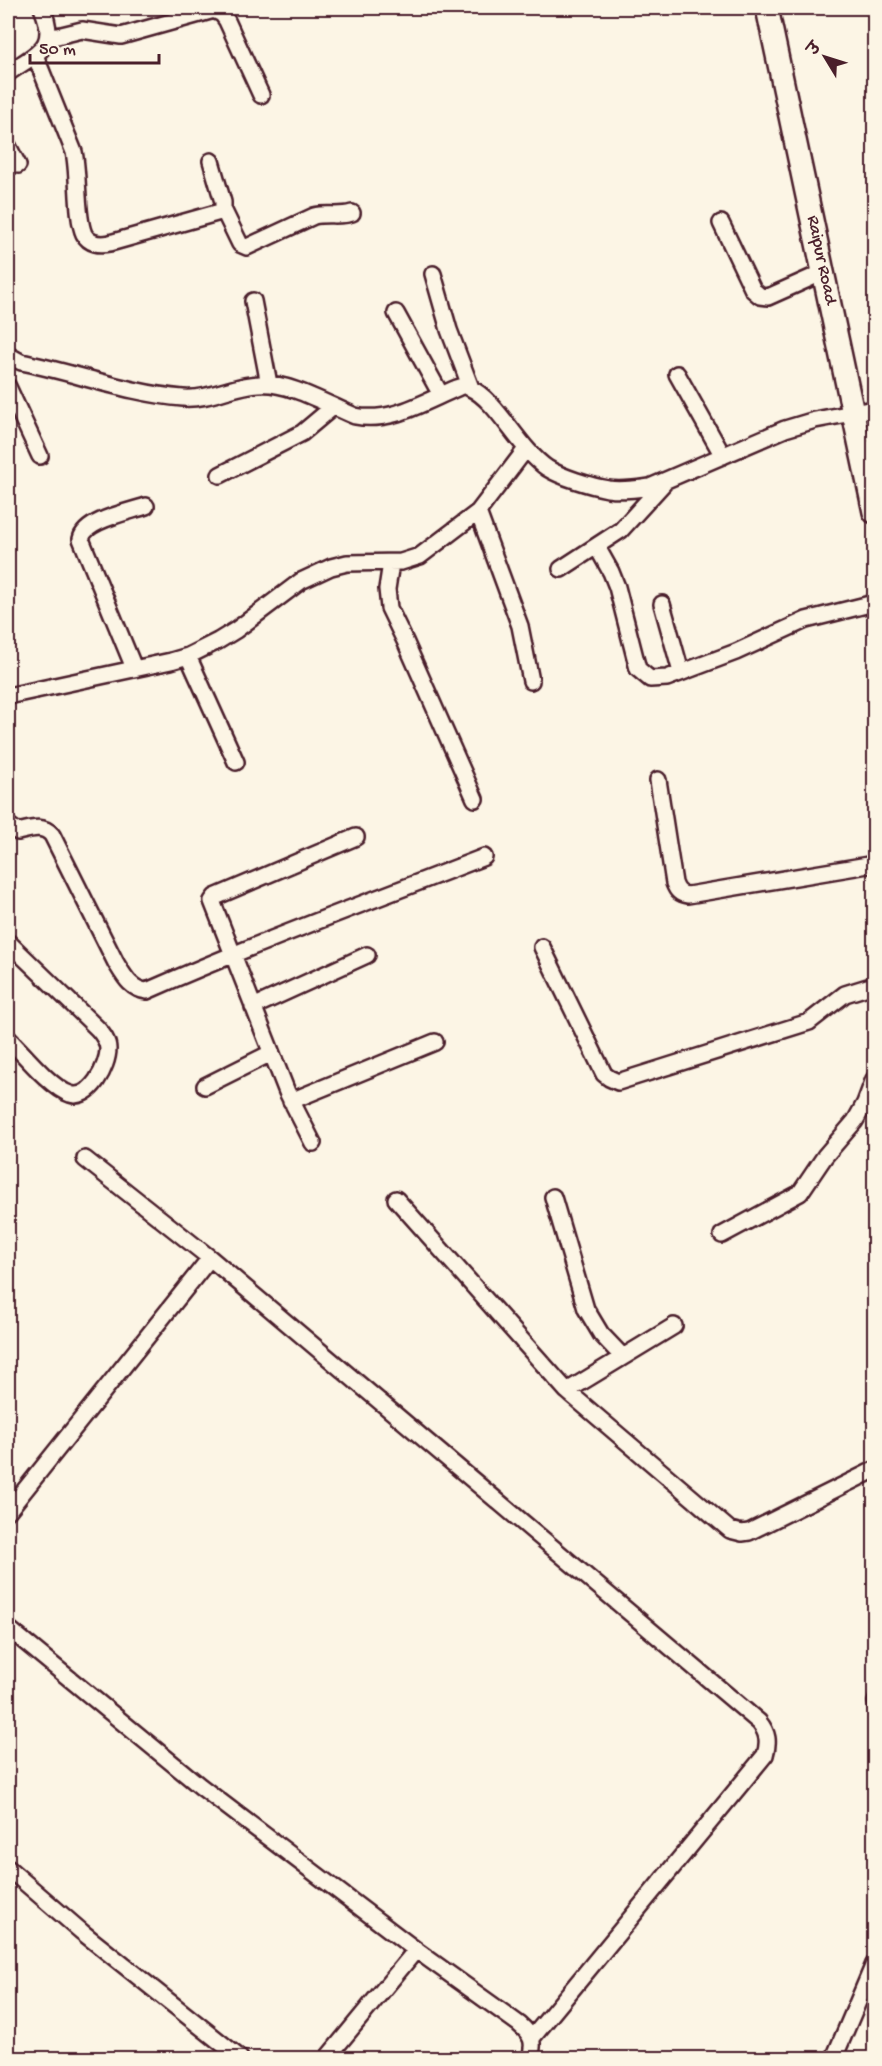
<svg xmlns="http://www.w3.org/2000/svg" width="882" height="2066" viewBox="0 0 882 2066" font-family="'Gochi Hand','Playpen Sans Deva',sans-serif">
	<style>
		.lines { fill: none; stroke-linecap: round; stroke-linejoin: round }
		.lane-casing { stroke: #4a1f2b; stroke-width: 12 }
		.street-casing { stroke: #4a1f2b; stroke-width: 20 }
		.secondary-casing { stroke: #4a1f2b; stroke-width: 26 }
		.lane { stroke: #fcf5e5; stroke-width: 8 }
		.street { stroke: #fcf5e5; stroke-width: 15 }
		.secondary { stroke: #fcf5e5; stroke-width: 21 }
		.labels { text-anchor: middle; dominant-baseline: central; stroke-width: 4.5; stroke-linejoin: round; paint-order: stroke }
		.street-label { font-size: 18px; fill: #4a1f2b; stroke: #fcf5e5 }
	</style>
	<rect width="100%" height="100%" fill="#fcf5e5"/>
	<filter id="ink" filterUnits="userSpaceOnUse"><feTurbulence type="fractalNoise" baseFrequency=".0167" numOctaves="2"/><feDisplacementMap in="SourceGraphic" scale="12" xChannelSelector="R" yChannelSelector="G"/><feConvolveMatrix kernelMatrix="1 2 1 2 8 2 1 2 1" color-interpolation-filters="sRGB"/></filter>
	<g filter="url(#ink)">
		<g class="lines">
			<defs>
				<path id="lane" d="M874,1696L872,1702L874,1711"/>
				<path id="street" d="M49,38L82,30L121,36L214,10L222,14L227,21L261,95
					M35,55L74,152C79,174 76,217 84,234C89,244 100,245 110,243L220,212L223,209V202L211,161
					M8,73C38,52 59,48 42,8
					M8,146L18,165
					M223,209L240,244L247,247L314,216C327,213 339,217 352,213
					M721,223L753,290L760,296L768,297L824,272
					M433,274L449,330L471,388
					M253,301L269,384
					M396,313L441,395
					M8,355L21,362C73,372 130,394 183,398C210,400 233,385 259,384C288,381 328,405 355,416C391,423 424,402 457,388C462,386 465,385 470,388C497,400 519,449 547,468C561,477 591,486 608,489C622,491 636,489 650,487L785,429L815,420L874,409
					M677,374L723,456
					M8,387L40,456
					M220,475L302,433L333,407
					M478,512L520,626L531,681
					M597,547L611,572L617,587L638,669L650,679L667,678L736,652L806,620L874,603
					M391,563L387,589L389,608L405,641L475,799
					M561,569L621,530L664,483
					M662,604L681,672
					M188,656L236,762
					M134,668L81,539C85,520 129,512 146,506
					M8,696L171,661L188,656L218,641L236,630L301,581L331,567L347,563L401,562L420,556L478,512L526,449
					M658,780L674,883C677,891 680,894 688,895L874,864
					M8,825L18,832C30,829 43,824 52,835L116,963C124,976 131,990 147,991C258,942 371,901 484,857
					M8,942L98,1029C103,1035 108,1041 108,1049C108,1066 90,1101 70,1094C51,1088 22,1052 8,1038
					M542,947L604,1074L609,1078L618,1082L809,1022L845,994L874,985
					M253,1007L367,955
					M205,1086L271,1053
					M291,1101L435,1042
					M313,1143L287,1092L212,901L215,897L356,837
					M85,1159L210,1258L759,1722C768,1733 769,1742 765,1755L532,2038
					M553,1197L586,1309L601,1334L622,1356
					M396,1199L567,1391L730,1530L742,1533L749,1532L874,1470
					M722,1235L800,1193L825,1156L855,1121L865,1103L874,1079
					M567,1391L674,1326
					M8,1511L210,1258
					M8,1628L200,1786L416,1950L519,2024C532,2035 535,2042 530,2058
					M8,1868L82,1932L240,2058
					M327,2058L416,1950
					M834,2058L874,1964"/>
				<path id="secondary" d="M767,8L874,512"/>
			</defs>
			<use href="#lane" class="lane-casing"/>
			<use href="#street" class="street-casing"/>
			<use href="#secondary" class="secondary-casing"/>
			<use href="#lane" class="lane"/>
			<use href="#street" class="street"/>
			<use href="#secondary" class="secondary"/>
		</g>
	</g>
	<g class="labels">
		<g class="street-label">
			<text transform="translate(821 260) rotate(78)">Raipur Road</text>
		</g>
	</g>
	<rect width="882" height="2066" fill="none" stroke="#fcf5e5" stroke-width="30"/>
	<rect x="15" y="15" width="852" height="2036" fill="none" stroke="#4a1f2b" stroke-width="2" filter="url(#ink)"/>
	<g transform="translate(825 57) rotate(308)" stroke="#fcf5e5" stroke-width="4.5" paint-order="stroke">
	<path d="M0-4.5L10 22L0 15L-10 22Z" fill="#4a1f2b"/>
	<text y="-9" font-size="16" font-weight="bold" text-anchor="middle" fill="#4a1f2b">उ</text>
	</g>
	<path d="M30 54v9h129v-9" fill="none" stroke="#4a1f2b" stroke-width="3"/>
	<text x="39" y="54" font-size="18" fill="#4a1f2b" stroke="#fcf5e5" stroke-width="4.5" paint-order="stroke">50 m</text>
</svg>
